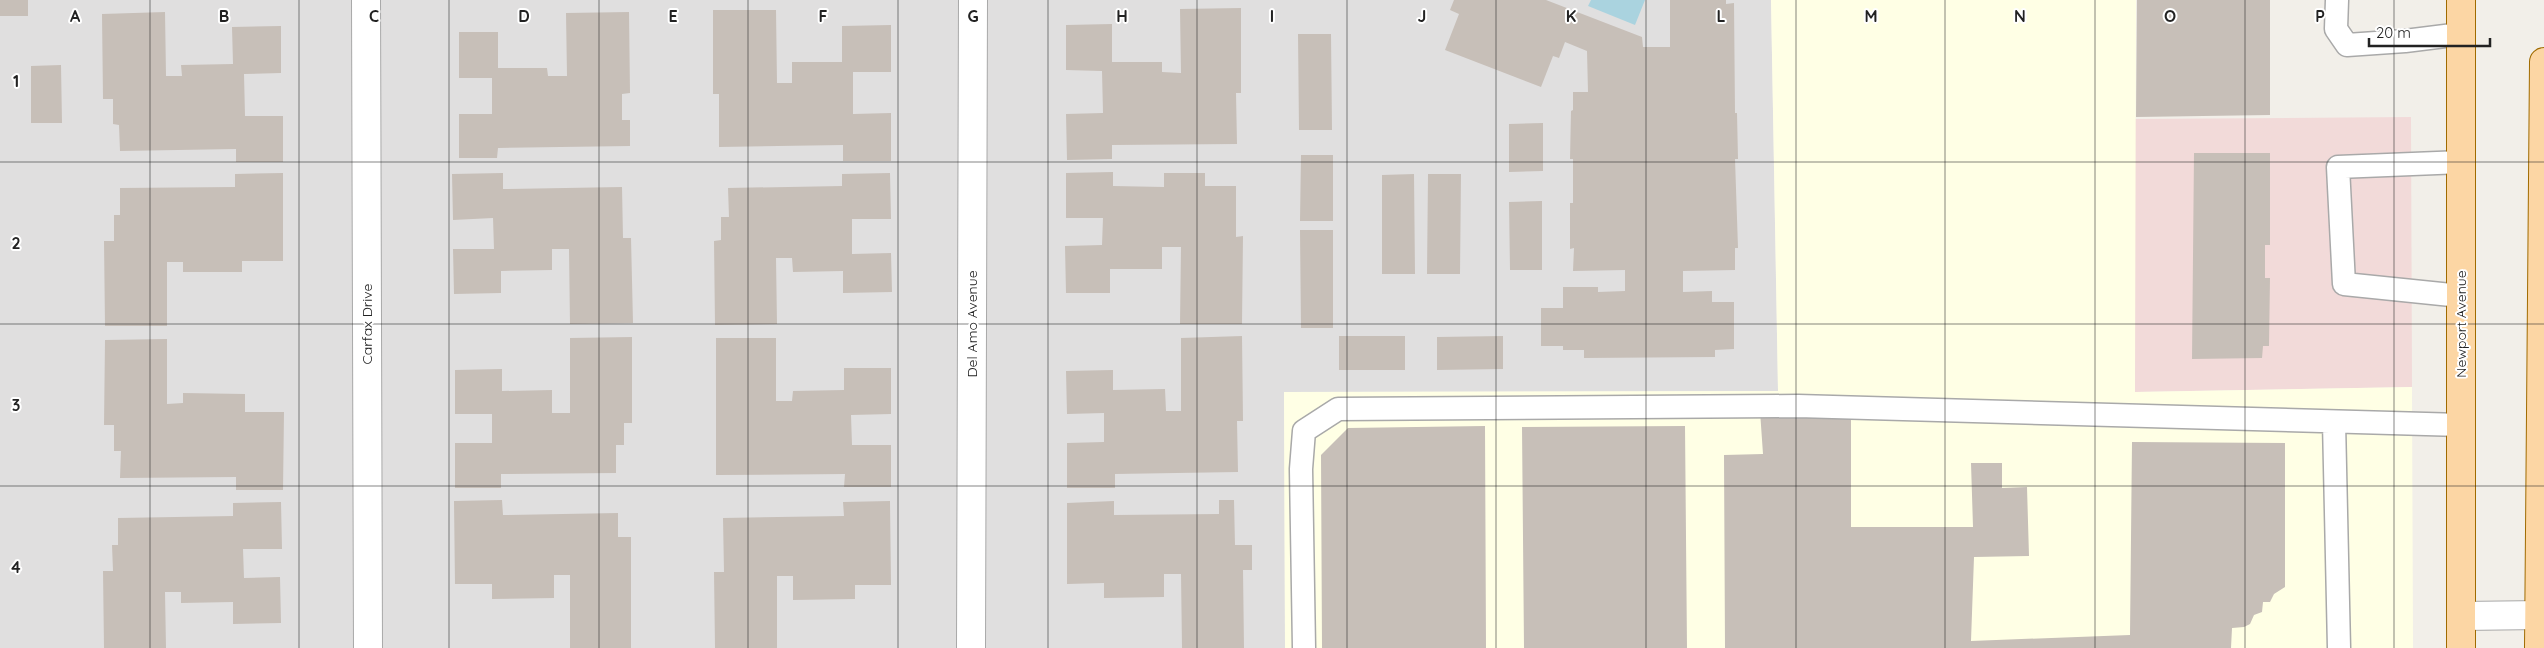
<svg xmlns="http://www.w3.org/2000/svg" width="2544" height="648" viewBox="0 0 2544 648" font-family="Quicksand,sans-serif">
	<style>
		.residential { fill: #e0dfdf }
		.commercial { fill: #f2dad9 }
		.education { fill: #ffffe5 }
		.water { fill: #aad3df }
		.building { fill: #c7bfb8 }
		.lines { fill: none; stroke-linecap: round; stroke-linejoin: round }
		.service-casing { stroke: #a9a9a9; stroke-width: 25 }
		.minor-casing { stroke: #a9a9a9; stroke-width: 30 }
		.primary-casing { stroke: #a06b00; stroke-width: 30 }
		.service { stroke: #fff; stroke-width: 22 }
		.minor { stroke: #fff; stroke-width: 28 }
		.primary { stroke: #fcd6a4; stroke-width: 28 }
		.grid { fill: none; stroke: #222; stroke-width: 1; stroke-opacity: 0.55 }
		.labels { text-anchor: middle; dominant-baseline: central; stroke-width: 4; stroke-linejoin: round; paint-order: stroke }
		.street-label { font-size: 14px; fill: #222; stroke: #fff }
		.grid-label { font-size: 16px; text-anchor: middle; font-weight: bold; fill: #222; stroke: #fff; stroke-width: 4; stroke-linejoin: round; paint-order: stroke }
	</style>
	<rect width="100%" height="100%" fill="#f2efe9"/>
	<path class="residential" d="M0,0H1771L1778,391L1284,392L1285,648H0Z"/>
	<path class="commercial" d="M2411,117L2412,387L2135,392V119Z"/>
	<path class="education" d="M1771,0H2136L2135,392L2412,387L2413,648H1285L1284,392L1778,391Z"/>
	<path class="water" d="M1591,0H1645L1635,25L1588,6Z"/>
	<path class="building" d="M0,0H28V16H0Z
		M1454,0H1546L1642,37L1643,47H1670V0H1726V4L1734,3L1735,113H1737L1738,159H1735L1738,248H1735V270L1683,271V292L1712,291V302H1734V349L1715,350V357L1584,358V350H1563V346H1541V308H1563V287H1598V292L1625,291V270L1573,271L1574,248L1570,249V203H1573V159H1570L1571,111L1573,110V92H1588L1587,51L1565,42L1559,58L1553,56L1541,87L1445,50L1459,14L1450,10Z
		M2137,0H2270V115L2136,117Z
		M1241,8V93H1236L1237,144L1112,145V159L1067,160L1066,114L1103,113L1102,71L1066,70V25L1112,24V62H1162V72L1181,73L1180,9Z
		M713,10H776L777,83H792V62H842V26L891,25V72H853V114L891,113V161H843V145L719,147V94H713Z
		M165,12L166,76H182L181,65L233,64L232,27L281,26V73L244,74L245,116H283V162H236V149L120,151L119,125L113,124V99H103L102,14Z
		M629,12L630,93L622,94V120H630V146L498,148L497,158H459V114H492V78H459V32H498V68H547L548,76H567L566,13Z
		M1298,34H1331L1332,130H1299Z
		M61,65L62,123H31V66Z
		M1543,123V171L1509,172V124Z
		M2194,153H2270V245H2265V278H2270L2269,346H2263L2262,358L2192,359Z
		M1301,155H1333V221H1300Z
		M1113,172V186L1164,187V173H1205V186H1236V237L1243,236L1242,324H1180L1181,247H1162V269H1110V293H1066L1065,246L1102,245L1103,218H1066V173Z
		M283,173V261H242V272H183V262H167V326H105L104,241H114V215H120V188L235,187V174Z
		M503,173V189L622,187L623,238H631L633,323L570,324L569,249H552V270L501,271V293L454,294L453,249H494L493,218L453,220L452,174Z
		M890,173L891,219H852V254L891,253L892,292L843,293V271L793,272L792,258H776L777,324L715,325L714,241L721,240V217H729L728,188L842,186V174Z
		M1414,174L1415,274H1382V175Z
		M1428,174H1461L1460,274H1427Z
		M1542,201V270H1510L1509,202Z
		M1300,230H1333V328H1301Z
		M1242,336L1243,421H1237L1238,472L1115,474V488H1067V443L1104,442V413L1067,414L1066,371L1113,370V390L1165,389L1166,411H1181V338Z
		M1339,336H1405V370H1339Z
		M1503,336V369L1437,370V337Z
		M632,337V423H624V445H616V473L501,474V488H455V443H492V414H455V370L502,369V391L552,390V413H570V338Z
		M716,338H776V401H792L793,391L844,390V368H891V414L851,415L852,445H891V487H844L845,474L716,475Z
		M167,339V404L183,403V393L245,394V412H284L283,490H236V477L120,478L121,451H114V425H104L105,340Z
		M1760,411L1851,414V527H1973L1971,463H2002V488L2027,487L2029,556L1974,557L1971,641L2130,635L2132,442L2285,443V587L2274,594L2270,602H2263L2262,612L2254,615L2250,624L2244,627L2232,628L2231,648H1725L1724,455L1763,454Z
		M1485,426L1486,648H1322L1321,455L1348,428Z
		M1685,426L1687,648H1524L1522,427Z
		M502,500L503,515L618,513V537H631V648H570V575H554V598L492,599V584H455L454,501Z
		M1219,500H1234L1235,545H1252V570H1243L1244,648H1182L1181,574H1164V597L1104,598V583L1067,584V503L1114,501V515L1219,514Z
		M890,501L891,585H855V599L793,600V576H777V648H715L714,572H724L723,518L844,516L843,502Z
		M281,502L282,549H243L244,578L280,577L281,623L233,624V602L181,603V592H165L166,648H104L103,571H113L112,545H118V518L233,516V503Z"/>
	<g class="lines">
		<defs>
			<path id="service" d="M2337,0L2336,29L2347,45L2405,41L2461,34
				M2461,296L2344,284L2338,167L2462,162
				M2334,422L2339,648
				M1304,648L1301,469L1304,431L1338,409L1798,406L2461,425"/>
			<path id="minor" d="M366,0L368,648
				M2461,616L2544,615
				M971,648L973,0"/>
			<path id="primary" d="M2461,648V0
				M2539,648L2544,62"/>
		</defs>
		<use href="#service" class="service-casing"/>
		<use href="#minor" class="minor-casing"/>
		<use href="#primary" class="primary-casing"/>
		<use href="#service" class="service"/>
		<use href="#minor" class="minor"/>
		<use href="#primary" class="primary"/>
	</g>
	<path class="grid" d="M150,0V648M299,0V648M449,0V648M599,0V648M748,0V648M898,0V648M1048,0V648M1197,0V648M1347,0V648M1496,0V648M1646,0V648M1796,0V648M1945,0V648M2095,0V648M2245,0V648M2394,0V648M0,162H2544M0,324H2544M0,486H2544"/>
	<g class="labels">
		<g class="street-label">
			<text transform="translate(367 324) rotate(-90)">Carfax Drive</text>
			<text transform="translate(972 324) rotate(-90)">Del Amo Avenue</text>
			<text transform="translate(2461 324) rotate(-90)">Newport Avenue</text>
		</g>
	</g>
	<g class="grid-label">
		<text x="75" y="22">A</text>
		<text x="224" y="22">B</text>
		<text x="374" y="22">C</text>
		<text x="524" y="22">D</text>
		<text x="673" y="22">E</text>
		<text x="823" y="22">F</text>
		<text x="973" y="22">G</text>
		<text x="1122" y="22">H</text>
		<text x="1272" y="22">I</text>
		<text x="1422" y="22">J</text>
		<text x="1571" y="22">K</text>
		<text x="1721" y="22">L</text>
		<text x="1871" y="22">M</text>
		<text x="2020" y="22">N</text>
		<text x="2170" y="22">O</text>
		<text x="2320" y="22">P</text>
		<text x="16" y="87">1</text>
		<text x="16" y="249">2</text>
		<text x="16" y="411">3</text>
		<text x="16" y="573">4</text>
	</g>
	<path d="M2369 38v8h121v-8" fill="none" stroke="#222222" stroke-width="2.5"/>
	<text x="2376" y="38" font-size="15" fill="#222222" stroke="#ffffff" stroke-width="4" paint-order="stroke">20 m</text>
</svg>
